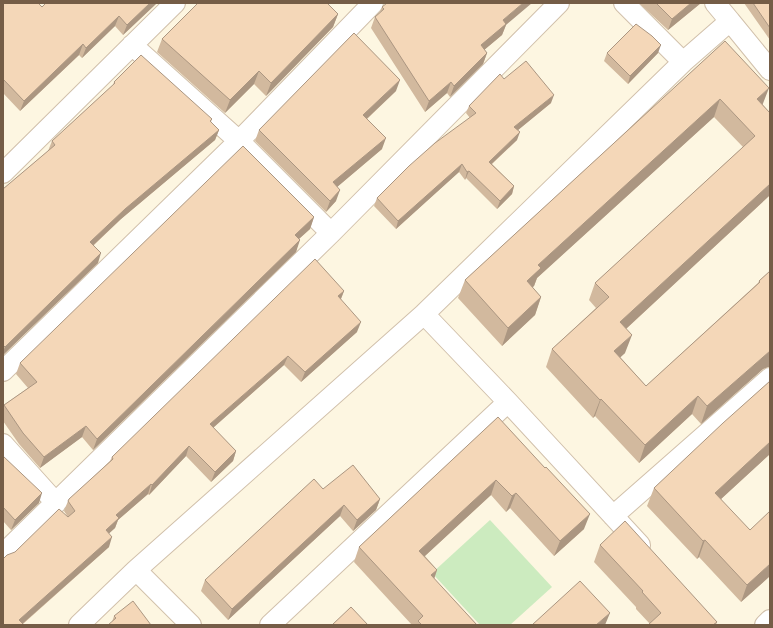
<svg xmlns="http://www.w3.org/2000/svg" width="773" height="628" viewBox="0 0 773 628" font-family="Helvetica,sans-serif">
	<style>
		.green { fill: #ccebbf }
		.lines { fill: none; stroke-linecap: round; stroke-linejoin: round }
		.street-casing { stroke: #d1c0ab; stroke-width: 22 }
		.street { stroke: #fff; stroke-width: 20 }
		.wall { fill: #d2b99e }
		.shaded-wall { fill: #ab9681 }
		.building { fill: #f4d7b8; stroke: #ab9681 }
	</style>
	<rect width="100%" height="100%" fill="#fdf6e1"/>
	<path class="green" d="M490,520L552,587L510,625H480L432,573Z"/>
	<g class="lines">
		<defs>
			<path id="street" d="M624,3L683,62
				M715,3L730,21
				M132,45L239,141L331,233
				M3,173L175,3
				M424,314L508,402L640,545
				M3,371L239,141L373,3
				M3,444L56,503
				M613,516L770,378
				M3,554L331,233L559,3
				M136,570L191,625
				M79,625L136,570L424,314L683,62L730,21L770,70
				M270,625L508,402
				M765,625L770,620"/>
		</defs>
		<use href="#street" class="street-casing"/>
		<use href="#street" class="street"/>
	</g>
	<path class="wall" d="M3,3L42,7L157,3L123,35L115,26L82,58L79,55L20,111L3,93Z
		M639,3H701L668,30Z
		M744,3H770V40Z
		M382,7L506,25L502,35L484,50L487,53L483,64L450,97L447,93L425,112L371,28L375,17L380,12Z
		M338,14L333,27L266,96L254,84L225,113L157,52L162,39Z
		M725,41L763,105L770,113V197L769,196L626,329L625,353L620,357L646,386L758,283L759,281L770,271L768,367L763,369L701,424L692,414L639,463L595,416L593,418L546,367L552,349L596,308L589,300L595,283L743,147L714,117L537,278L534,286L532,287L541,297L535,315L502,346L458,298L465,280Z
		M607,53H658L628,84L604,61Z
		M504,79L551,103L518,130L517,140L492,164L514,186L512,194L497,209L466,178L465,180L459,172L396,229L374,206L377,198L470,118L466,113L469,106Z
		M114,82L212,119L211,122L219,130L215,140L121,219L94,245L98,263L3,355V189L48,151L52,141L113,85Z
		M396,91L367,119L382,149L337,187L336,201L326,212L255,141L259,130Z
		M314,217L310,229L299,239L296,252L93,450L82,437L40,468L19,444L3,421V407L4,405L28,388L16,374L20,363Z
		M344,291L341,299L357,332L301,382L284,365L213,428L236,451L233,461L211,482L186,456L149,495L148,494L118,520L115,528L109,533V547L23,624L3,625L15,552L68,517L64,511L68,501L110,461L112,457Z
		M770,381V454L721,499L770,576L741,602L699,557L697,559L647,506L654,488Z
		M498,417L584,529L554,556L510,508L506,512L491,495L425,556L437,570L434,579L477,625H412L354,562L359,547Z
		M3,456L39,503L11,530L3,521Z
		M323,489L380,499L376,510L353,531L340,516L228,620L201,591L205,580Z
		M600,545L717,622L716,625H648L650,624L636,609V607L594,562Z
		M114,616L151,625L112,622Z"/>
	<path class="shaded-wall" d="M150,3H157L123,35L127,25Z
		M523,3H532L506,25L502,35L477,56L481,45L503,20Z
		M691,3H701L668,30L672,19Z
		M338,14L333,27L266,96L271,83Z
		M119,16L115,26L82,58L86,48Z
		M83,44L79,55L20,111L24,101Z
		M661,45L658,53L628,84L630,76Z
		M487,53L483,64L450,97L454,86Z
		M259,71L254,84L225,113L230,100Z
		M400,80L396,91L359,126L363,115Z
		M451,82L447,93L425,112L429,101Z
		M769,88L762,106L757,99Z
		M554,95L551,103L512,135L514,127Z
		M720,99L714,117L537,278L534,286L520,299L527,281L538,265Z
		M219,130L215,140L121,219L87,251L90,242L125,209Z
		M520,132L517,140L486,169L489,162Z
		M386,138L382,149L330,193L333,182Z
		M462,164L459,172L396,229L398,221Z
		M469,171L466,178L465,180L467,172Z
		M770,184L769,196L614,340L620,322Z
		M514,186L512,194L497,209L500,201Z
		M340,190L336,201L326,212L330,201Z
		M314,217L310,229L291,246L295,235Z
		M300,240L296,252L93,450L97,439Z
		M101,253L98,263L3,355V351L5,347Z
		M344,291L340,301L338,296Z
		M541,297L535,315L502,346L508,328Z
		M361,322L357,332L301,382L305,372Z
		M632,335L625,353L608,369L614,351Z
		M770,351V367H768L763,369L701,424L707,406Z
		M288,356L284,365L206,434L210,424Z
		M698,396L692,414L639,463L645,445Z
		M601,399L595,416L593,418L600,400Z
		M86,426L82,437L40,468L44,457Z
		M770,442V454L708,511L715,493Z
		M189,446L186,456L149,495L152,485Z
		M236,451L233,461L211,482L215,472Z
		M496,480L491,495L414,566L419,551Z
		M151,484L148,494L118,520L115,528L102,540L106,530L116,515Z
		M42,493L39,503L11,530L15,520Z
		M516,493L510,508L506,512L512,496Z
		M380,499L376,510L353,531L357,520Z
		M344,505L340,516L228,620L232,609Z
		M590,514L584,529L554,556L560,541Z
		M112,537L109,547L21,625L19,620Z
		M705,540L699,557L697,559L703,541Z
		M770,564V576L741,602L747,585Z
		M437,570L432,585L431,575Z
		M610,613L605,625H596Z"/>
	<path class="building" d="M3,3H38L42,7L46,3H150L127,25L119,16L86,48L83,44L24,101L3,79Z
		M198,3H327L338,14L271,83L259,71L230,100L162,39Z
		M387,3H523L503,20L506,24L481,45L487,53L454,86L451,82L429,101L375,17L384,9L382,7Z
		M656,3H691L672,19Z
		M753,3H770V28Z
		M636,24L652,36L661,45L630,76L607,53Z
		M354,33L400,80L363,115L386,138L333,182L340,190L330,201L259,130Z
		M725,41L769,88L757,99L770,113V184L620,322L632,335L614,351L646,386L760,282L759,281L770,271V351L707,406L698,396L645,445L601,399L600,400L552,349L609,297L595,283L755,136L720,99L538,265L541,268L527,281L541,297L508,328L465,280Z
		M141,55L212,119L210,121L219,130L125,209L90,242L101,253L5,347L3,345V189L55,145L52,141L115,83L114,82Z
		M526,61L554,95L514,127L520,132L489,162L514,186L500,201L469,171L467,172L462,164L398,221L377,198L409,166L435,143L476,113L469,106L500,74L504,79Z
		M243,146L314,217L295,235L300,240L97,439L86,426L44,457L23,433L4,405L37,382L20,363Z
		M315,259L344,291L338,296L361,322L305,372L288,356L210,424L236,451L215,472L189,446L152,485L151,484L116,515L119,518L106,530L112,537L19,620L24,625H3V559L7,555L15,552L59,509L68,517L75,511L68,501L69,499L113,459L112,457Z
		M770,381V442L715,493L750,530L770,511V564L747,585L705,540L703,541L654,488L723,423Z
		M498,417L545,468L546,467L590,514L560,541L516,493L512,496L496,480L419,551L437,570L431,575L477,625H422L418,621L423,616L359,547Z
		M3,456L42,493L15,520L3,507Z
		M353,465L380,499L357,520L344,505L232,609L205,580L314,479L323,489Z
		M625,521L717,622L713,625H648L661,613L642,592L643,591L600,545Z
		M580,581L610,613L596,625H532Z
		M133,601L151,625H108L116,618L114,616Z
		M351,607L368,625H332Z"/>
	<rect width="773" height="628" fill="none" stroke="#755d47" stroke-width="8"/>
</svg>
